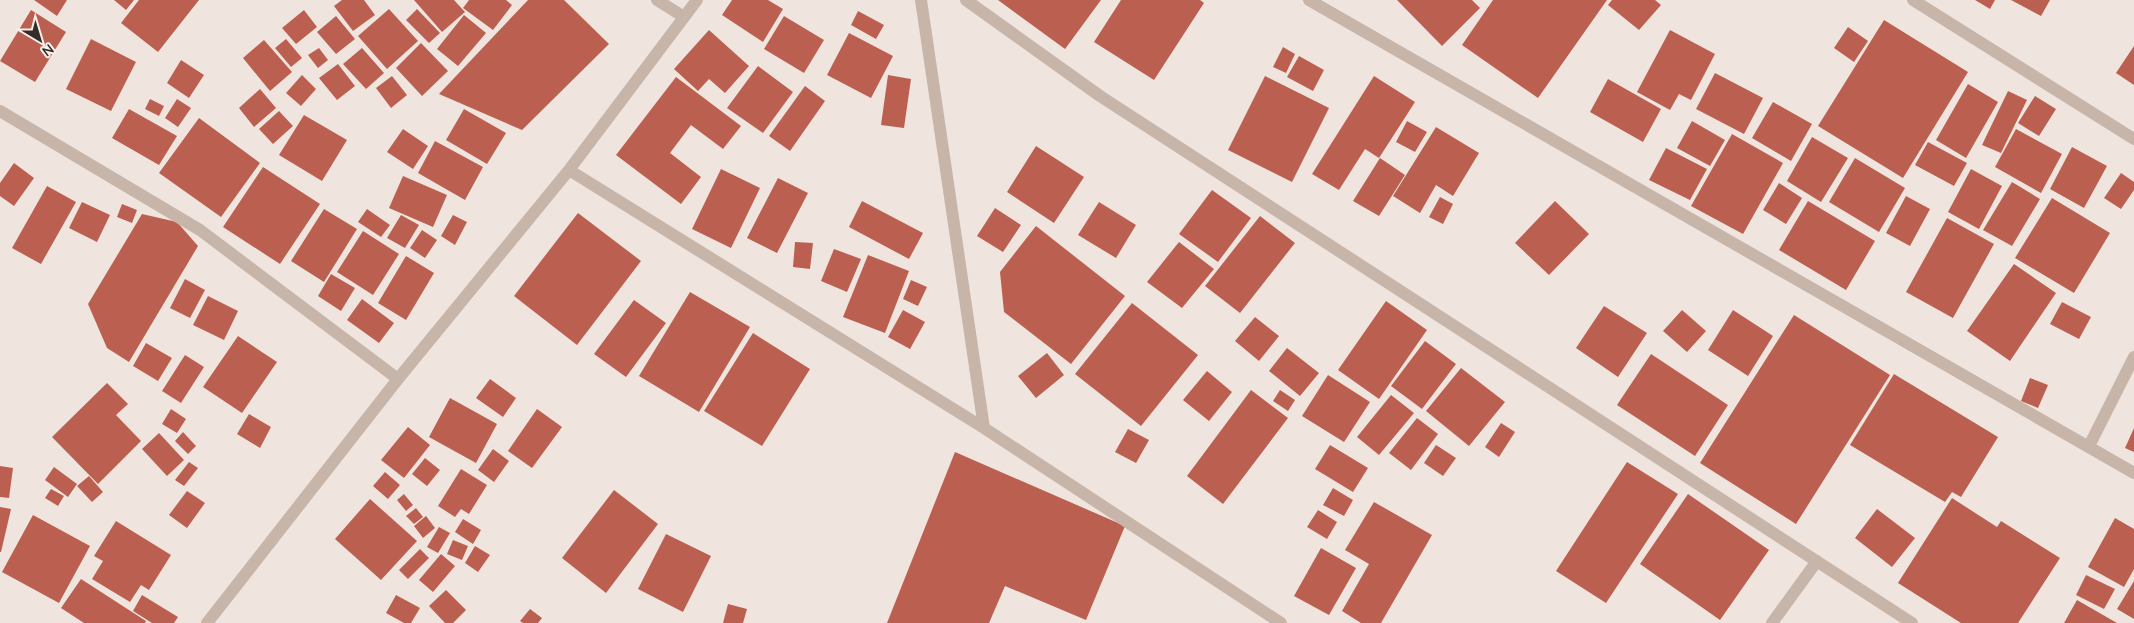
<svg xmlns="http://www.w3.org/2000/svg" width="2134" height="623" viewBox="0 0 2134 623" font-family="Quicksand,sans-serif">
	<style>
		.building { fill: #bb5f51 }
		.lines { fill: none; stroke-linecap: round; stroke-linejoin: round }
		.street { stroke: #c7b5aa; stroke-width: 12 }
	</style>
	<rect width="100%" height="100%" fill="#f0e5de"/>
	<path class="building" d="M34,0H67L57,16Z
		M114,0H134L126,10Z
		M139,0H199L158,52L121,23Z
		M342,0H364L375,15L353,31L334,6Z
		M414,0H454L465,12L442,32Z
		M469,0H506L512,5L493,30L463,8Z
		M528,0H564L609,44L522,130L439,94Z
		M732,0H768L783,9L763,42L722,15Z
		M998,0H1101L1065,49Z
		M1121,0H1200L1204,3L1154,80L1094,42Z
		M1397,0H1472L1480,8L1442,46Z
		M1493,0H1607L1538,98L1462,45Z
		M1612,0H1655L1661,5L1639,30L1608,5Z
		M1975,0H1995L1990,9Z
		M2011,0H2050L2041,16Z
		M389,9L418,41L387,69L358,36Z
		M417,9L440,33L429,43L406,20Z
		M31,10L66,32L35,82L0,61Z
		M304,10L317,27L296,44L282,28Z
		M858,11L884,25L876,39L851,25Z
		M464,15L486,33L458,66L437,49Z
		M336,16L355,39L336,54L317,32Z
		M784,16L824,40L804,73L764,49Z
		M1884,20L1968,72L1903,178L1818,126Z
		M1848,27L1868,41L1854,62L1834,48Z
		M709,30L749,66L725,93L709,79L698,91L674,69Z
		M1670,30L1715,54L1691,100L1679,94L1670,110L1637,92Z
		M849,33L893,56L871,98L827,75Z
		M91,39L136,62L111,111L66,89Z
		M286,39L302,58L291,67L275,48Z
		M264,40L292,72L270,91L243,58Z
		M421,43L448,71L422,96L396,68Z
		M2134,46V85L2116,73Z
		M1283,47L1295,54L1286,73L1273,67Z
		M319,48L328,60L318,68L308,55Z
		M362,48L384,73L366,89L343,64Z
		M1299,56L1324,70L1313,91L1287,77Z
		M181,60L204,75L189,98L167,83Z
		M338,64L355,86L337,100L319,78Z
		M758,66L793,92L763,133L727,108Z
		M1715,73L1763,98L1744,134L1696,109Z
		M302,75L316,89L301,106L286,93Z
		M888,75L911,79L904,128L881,125Z
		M392,76L407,95L391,108L376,88Z
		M1265,76L1329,108L1292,182L1228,150Z
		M1374,76L1415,102L1379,158L1365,149L1339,190L1312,174Z
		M676,77L741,126L723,149L691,125L670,153L701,177L681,204L616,155Z
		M1608,79L1661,109L1643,142L1590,112Z
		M1968,84L1998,102L1966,158L1936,140Z
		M805,86L825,101L790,151L769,136Z
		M260,89L276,108L254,127L239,108Z
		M2008,91L2027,100L2001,153L1982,145Z
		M2035,96L2056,109L2039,136L2018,123Z
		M150,99L164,106L159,116L145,109Z
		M177,99L191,108L178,127L165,118Z
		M1773,102L1812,124L1791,161L1752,138Z
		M129,109L177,136L159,165L112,138Z
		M464,109L506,133L487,164L446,140Z
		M279,111L293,126L273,144L259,129Z
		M304,115L347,140L322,181L279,155Z
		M199,118L260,163L221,217L159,173Z
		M1407,121L1427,132L1415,152L1396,142Z
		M1692,121L1725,140L1710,166L1677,148Z
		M1436,127L1479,153L1453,196L1436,185L1420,213L1393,196Z
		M403,129L428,146L413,169L387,152Z
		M2016,129L2062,154L2041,193L1995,167Z
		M1732,134L1783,163L1743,234L1691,206Z
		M1812,137L1848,158L1821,202L1787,181Z
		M435,141L483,167L465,200L418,173Z
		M1928,142L1967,163L1954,186L1915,165Z
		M1036,146L1084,177L1054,223L1007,192Z
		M2072,147L2107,166L2084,208L2050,189Z
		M1666,148L1707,169L1690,200L1649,180Z
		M1380,158L1405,175L1379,216L1353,201Z
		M1855,158L1905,188L1879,232L1829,202Z
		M14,163L34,178L14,206L0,196V183Z
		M263,167L320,204L280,264L223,227Z
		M721,169L760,188L731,248L692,229Z
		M1971,169L2002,186L1979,229L1948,212Z
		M2121,173L2134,182V190L2121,209L2104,198Z
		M403,176L447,195L433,227L389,208Z
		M778,178L808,193L777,253L747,238Z
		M2012,182L2040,199L2012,246L1983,230Z
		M1779,183L1802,198L1786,224L1763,210Z
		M47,186L76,202L41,264L12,248Z
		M1212,190L1251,218L1218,262L1179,234Z
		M1906,196L1930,209L1910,246L1886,233Z
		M1440,197L1453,204L1443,224L1429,217Z
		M2052,198L2110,233L2074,293L2015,258Z
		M862,201L923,233L909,259L849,227Z
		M1555,201L1589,234L1549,275L1515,243Z
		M1808,201L1875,241L1846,290L1779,250Z
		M82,202L110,215L97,242L69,228Z
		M1099,202L1136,225L1116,258L1078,235Z
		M122,204L137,210L132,223L117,217Z
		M995,208L1021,225L1003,252L977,236Z
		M324,209L357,229L324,282L291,261Z
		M367,209L390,225L381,237L358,222Z
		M578,213L641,261L577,345L514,296Z
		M142,214L177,222L198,246L129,362L107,348L88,304Z
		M401,215L419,225L405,248L387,238Z
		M453,215L467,222L455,245L441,236Z
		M1260,216L1295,243L1240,313L1205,286Z
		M1947,218L1994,244L1953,318L1906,292Z
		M1036,226L1125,296L1071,364L1004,312L1000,272Z
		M422,230L437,240L425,258L410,248Z
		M363,231L399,254L373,295L337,272Z
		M795,242L813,243L810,269L793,267Z
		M1179,242L1214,269L1182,308L1147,282Z
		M834,249L861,259L847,292L821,281Z
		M868,255L909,271L885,333L843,317Z
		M406,256L434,273L406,320L378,303Z
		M2014,264L2056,293L2010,361L1967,331Z
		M331,274L355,288L341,311L318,296Z
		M185,279L205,290L190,318L170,308Z
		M911,280L927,287L918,306L903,299Z
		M690,292L750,327L699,412L639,376Z
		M208,296L238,311L224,340L193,325Z
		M362,299L394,323L379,343L347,320Z
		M634,300L666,323L626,377L594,354Z
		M1386,301L1427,330L1379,399L1338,370Z
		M2062,302L2091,317L2079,339L2050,324Z
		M1132,303L1198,355L1141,426L1075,374Z
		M1604,306L1647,333L1618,377L1576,348Z
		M903,310L925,322L910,349L888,337Z
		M1682,310L1706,331L1687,352L1663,331Z
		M1733,310L1773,336L1748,376L1708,350Z
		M1794,315L1890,375L1796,524L1700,463Z
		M1255,317L1279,336L1259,361L1235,341Z
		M753,333L810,369L762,446L704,411Z
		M238,336L277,362L242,413L203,387Z
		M1425,341L1456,364L1422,409L1391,386Z
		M146,343L172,358L158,381L133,366Z
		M1287,348L1319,373L1300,396L1269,371Z
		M1047,353L1064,375L1036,398L1018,376Z
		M1651,354L1728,405L1695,456L1617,405Z
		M185,355L204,367L181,403L162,391Z
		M1461,368L1505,402L1469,446L1426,411Z
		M1207,371L1232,392L1209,421L1183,400Z
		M1894,374L1998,437L1961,497L1952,492L1945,502L1850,445Z
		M1328,375L1370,402L1344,442L1302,416Z
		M2030,378L2048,385L2038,408L2021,401Z
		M490,379L516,398L503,417L476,398Z
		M107,383L128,404L116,415L141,441L98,484L52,437Z
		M1251,390L1288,418L1223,504L1187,476Z
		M1280,390L1295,400L1288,411L1273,401Z
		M1391,395L1414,413L1379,455L1357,437Z
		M450,398L497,424L476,463L429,437Z
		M171,409L186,419L177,433L162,424Z
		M537,409L562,427L532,468L508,451Z
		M249,414L271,427L260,448L237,434Z
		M1417,418L1438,434L1411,470L1389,453Z
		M1501,423L1515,432L1499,457L1485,447Z
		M408,427L430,445L404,478L381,460Z
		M2134,428V452L2125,448Z
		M1128,429L1149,440L1136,463L1115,452Z
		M183,432L196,446L188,454L175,441Z
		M159,433L184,460L167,476L142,449Z
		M1330,445L1368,468L1353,492L1315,469Z
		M1436,445L1456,458L1443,476L1424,463Z
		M493,449L509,461L494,482L478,470Z
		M955,452L1125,526L1086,620L1005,586L989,623H887Z
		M425,458L440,470L427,486L412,474Z
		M189,462L198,468L184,486L175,480Z
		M1627,462L1678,494L1606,603L1556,571Z
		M0,466L13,468L9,498L0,497Z
		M54,467L77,484L68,497L45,480Z
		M461,469L487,485L469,514L461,509L455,517L438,506Z
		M385,472L400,485L388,499L373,486Z
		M89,476L103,492L92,502L77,486Z
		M1333,488L1353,500L1344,516L1323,505Z
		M51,489L64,496L58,506L45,498Z
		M614,490L658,524L606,593L562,558Z
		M187,491L205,503L187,528L169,515Z
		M404,494L413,505L406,511L397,500Z
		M1688,494L1769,550L1720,620L1640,564Z
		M1952,498L1997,527L2001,521L2060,558L2018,623H1961L1898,583Z
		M370,499L417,541L381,580L335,539Z
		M1374,502L1432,535L1381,623H1361L1342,611L1369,564L1345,550Z
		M0,507L11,509L1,552H0Z
		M416,508L423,517L414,524L406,516Z
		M1877,509L1915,538L1892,567L1855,538Z
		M1318,510L1337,522L1327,539L1307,527Z
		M33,515L90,546L59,603L2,572Z
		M426,516L435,528L423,538L414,526Z
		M2115,518L2134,529V569L2124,587L2088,567Z
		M463,519L481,530L473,544L455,532Z
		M116,521L171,555L149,590L141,585L130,602L92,579L103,561L94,556Z
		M439,527L450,533L438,553L427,547Z
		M666,534L711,556L683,612L638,589Z
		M453,540L468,546L462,560L447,554Z
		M475,546L490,555L478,572L465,563Z
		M1321,548L1356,568L1329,615L1294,596Z
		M420,549L429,558L408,579L399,570Z
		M441,554L455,566L433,592L419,580Z
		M2086,575L2115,589L2104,609L2076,595Z
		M81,579L146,621L145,623H84L61,608Z
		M2134,581V619L2117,609Z
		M446,590L466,610L453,623H445L429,606Z
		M142,595L178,617L174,623H152L133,611Z
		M396,595L420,608L411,623H404L386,613Z
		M2077,600L2117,623H2064Z
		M728,604L747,609L743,623H723Z
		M530,609L542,618L538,623H523L520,621Z"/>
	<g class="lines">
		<path class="street" d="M657,0L684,17
			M921,0L984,428
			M966,0L1100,96L1912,623
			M1309,0L2134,473
			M1913,0L2134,139
			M0,111L200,230L398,379
			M569,170L984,428L1281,623
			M2089,446L2134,357
			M207,623L398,379L569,170L697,0
			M1772,623L1817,561"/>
	</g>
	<g transform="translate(40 40) rotate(142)" stroke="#f8f0ea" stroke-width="4" paint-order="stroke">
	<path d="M0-4L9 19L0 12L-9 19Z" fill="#362c29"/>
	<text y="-8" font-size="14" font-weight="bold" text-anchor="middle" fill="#362c29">N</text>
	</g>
</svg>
